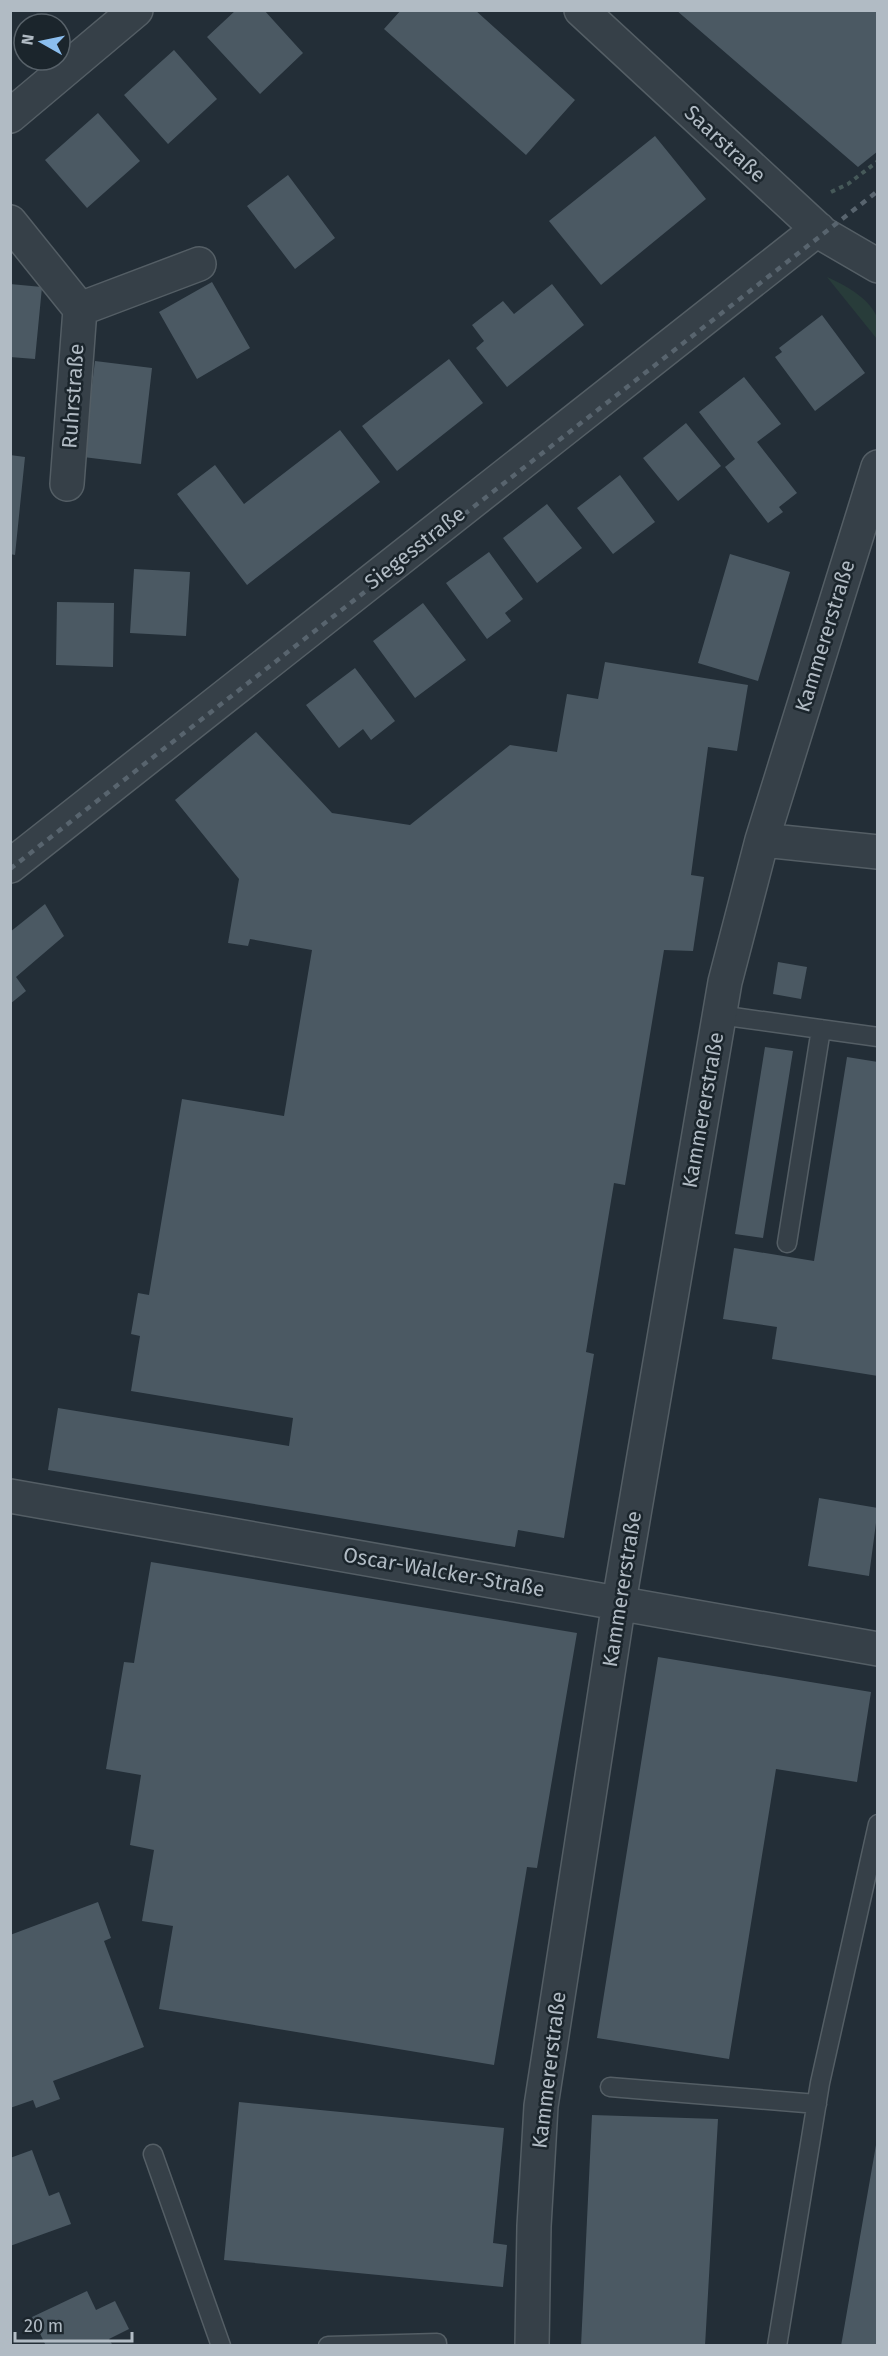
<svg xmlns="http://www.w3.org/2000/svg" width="888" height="2356" viewBox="0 0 888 2356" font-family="'Fira Sans',sans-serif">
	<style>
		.green { fill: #283c3a }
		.building { fill: #4b5963 }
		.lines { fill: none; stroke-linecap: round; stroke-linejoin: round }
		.service-casing { stroke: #545e65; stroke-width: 21 }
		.minor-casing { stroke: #545e65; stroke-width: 36 }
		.path { stroke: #465959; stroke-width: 4; stroke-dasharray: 4.5 4.5; stroke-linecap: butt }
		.service { stroke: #364048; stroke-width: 18 }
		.minor { stroke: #364048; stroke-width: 33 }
		.rail { stroke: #58646e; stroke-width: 4.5; stroke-dasharray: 6 6; stroke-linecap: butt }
		.labels { text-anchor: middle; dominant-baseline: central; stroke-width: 5; stroke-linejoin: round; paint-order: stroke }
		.street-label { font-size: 21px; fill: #b1bbc4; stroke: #1b252c }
	</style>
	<rect width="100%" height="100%" fill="#232e37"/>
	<path class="green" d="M827,277C845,285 867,297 876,315C879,322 878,332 877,339Z"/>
	<path class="building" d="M236,10H264L303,53L260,94L207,37Z
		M401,10H475L575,100L526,155L384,29Z
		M676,10H878V151L858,167Z
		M174,50L217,99L168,144L124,95Z
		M98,113L140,161L87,208L45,160Z
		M655,136L706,199L601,285L549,221Z
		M288,175L335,238L295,269L247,206Z
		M212,282L250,348L197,379L159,312Z
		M10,284L42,287L35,359L10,357Z
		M552,284L584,325L507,387L476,348L484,341L472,325L503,301L514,314Z
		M822,315L865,373L815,411L775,357L782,352L779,348Z
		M449,359L483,403L397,471L362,426Z
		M95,361L152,368L141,464L83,457Z
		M744,377L781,424L757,442L797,493L779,507L783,512L768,523L725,467L735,459L699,412Z
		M686,423L721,466L678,501L643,458Z
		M340,430L380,482L247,585L177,494L215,465L244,504Z
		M10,455L25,457L15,555L10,554Z
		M620,475L655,522L613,554L577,508Z
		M547,504L582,548L537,583L503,538Z
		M489,552L523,599L505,613L511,621L487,639L446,583Z
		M730,554L790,572L758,681L698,663Z
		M134,569L190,572L186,636L130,633Z
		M57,602L114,603L113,667L56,665Z
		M423,603L466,660L415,698L373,641Z
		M605,662L748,685L737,751L708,747L691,875L704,877L693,951L664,950L625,1185L614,1183L586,1352L594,1354L564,1538L518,1530L515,1547L48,1470L58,1408L289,1446L293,1418L131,1391L140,1336L131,1334L138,1293L149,1295L182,1099L284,1116L312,950L250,939L248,946L228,943L239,879L175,800L256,732L332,813L410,825L510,745L557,752L567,694L598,699Z
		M355,668L395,721L371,740L363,729L339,748L306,705Z
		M45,904L64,936L16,977L26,991L10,1004V932Z
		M778,962L807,967L801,999L773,994Z
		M765,1047L793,1051L763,1238L735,1234Z
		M847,1057L878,1062V1376L772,1359L777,1327L723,1319L734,1248L814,1261Z
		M819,1498L878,1508L869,1576L808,1566Z
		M151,1562L577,1633L537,1868L527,1867L494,2065L159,2009L173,1926L142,1921L154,1850L130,1845L141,1775L106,1769L124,1662L134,1663Z
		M658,1657L871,1692L857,1782L776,1769L729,2059L597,2038Z
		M98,1902L111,1938L104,1941L144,2047L53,2081L60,2099L36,2108L33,2100L10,2108V1935Z
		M239,2102L504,2128L493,2243L507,2245L503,2287L224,2260Z
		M592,2115L718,2119L705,2346H581Z
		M876,2145L878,2346H841Z
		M32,2150L49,2196L59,2192L71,2224L10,2246V2158Z
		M87,2291L96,2310L115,2301L129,2329L109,2339L113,2346H46L32,2317Z"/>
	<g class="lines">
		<defs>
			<path id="service" d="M719,1015L878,1037
				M787,1243L821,1029
				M610,2087L817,2104
				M153,2154L221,2346
				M328,2346L437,2343V2346
				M777,2346L820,2083L878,1824"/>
			<path id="minor" d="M581,10L823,234L878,266
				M10,116L136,10
				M10,222L80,309L199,264
				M67,484L80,309
				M762,840L878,852
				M10,866L818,229
				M10,1496L878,1649
				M532,2346L534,2226L541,2106L619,1602L725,982L762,840L878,467"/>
		</defs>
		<use href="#service" class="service-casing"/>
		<use href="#minor" class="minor-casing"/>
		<path class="path" d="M831,192L848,184L878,161"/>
		<use href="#service" class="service"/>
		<use href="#minor" class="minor"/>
		<path class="rail" d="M10,869L878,191"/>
	</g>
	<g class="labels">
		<g class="street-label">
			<text transform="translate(725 144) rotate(43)">Saarstraße</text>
			<text transform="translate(73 396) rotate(-86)">Ruhrstraße</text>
			<text transform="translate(415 548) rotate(-38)">Siegesstraße</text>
			<text transform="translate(825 636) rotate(-73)">Kammererstraße</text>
			<text transform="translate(703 1110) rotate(-80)">Kammererstraße</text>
			<text transform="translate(444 1572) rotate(10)">Oscar-Walcker-Straße</text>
			<text transform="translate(622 1589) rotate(-81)">Kammererstraße</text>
			<text transform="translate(549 2070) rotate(-83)">Kammererstraße</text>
		</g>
	</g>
	<rect width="888" height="2356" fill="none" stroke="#b1bbc4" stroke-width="24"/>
	<g transform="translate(42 42) rotate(279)"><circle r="28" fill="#1b252c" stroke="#576169" stroke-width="1.5"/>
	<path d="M0-4.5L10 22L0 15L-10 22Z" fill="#8bbeef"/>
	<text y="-9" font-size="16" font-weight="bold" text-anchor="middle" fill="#b1bbc4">N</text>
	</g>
	<path d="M15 2332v9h117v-9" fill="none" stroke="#b1bbc4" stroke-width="3"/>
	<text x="24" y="2332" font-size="18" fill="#b1bbc4" stroke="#1b252c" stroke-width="4.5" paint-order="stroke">20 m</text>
</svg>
